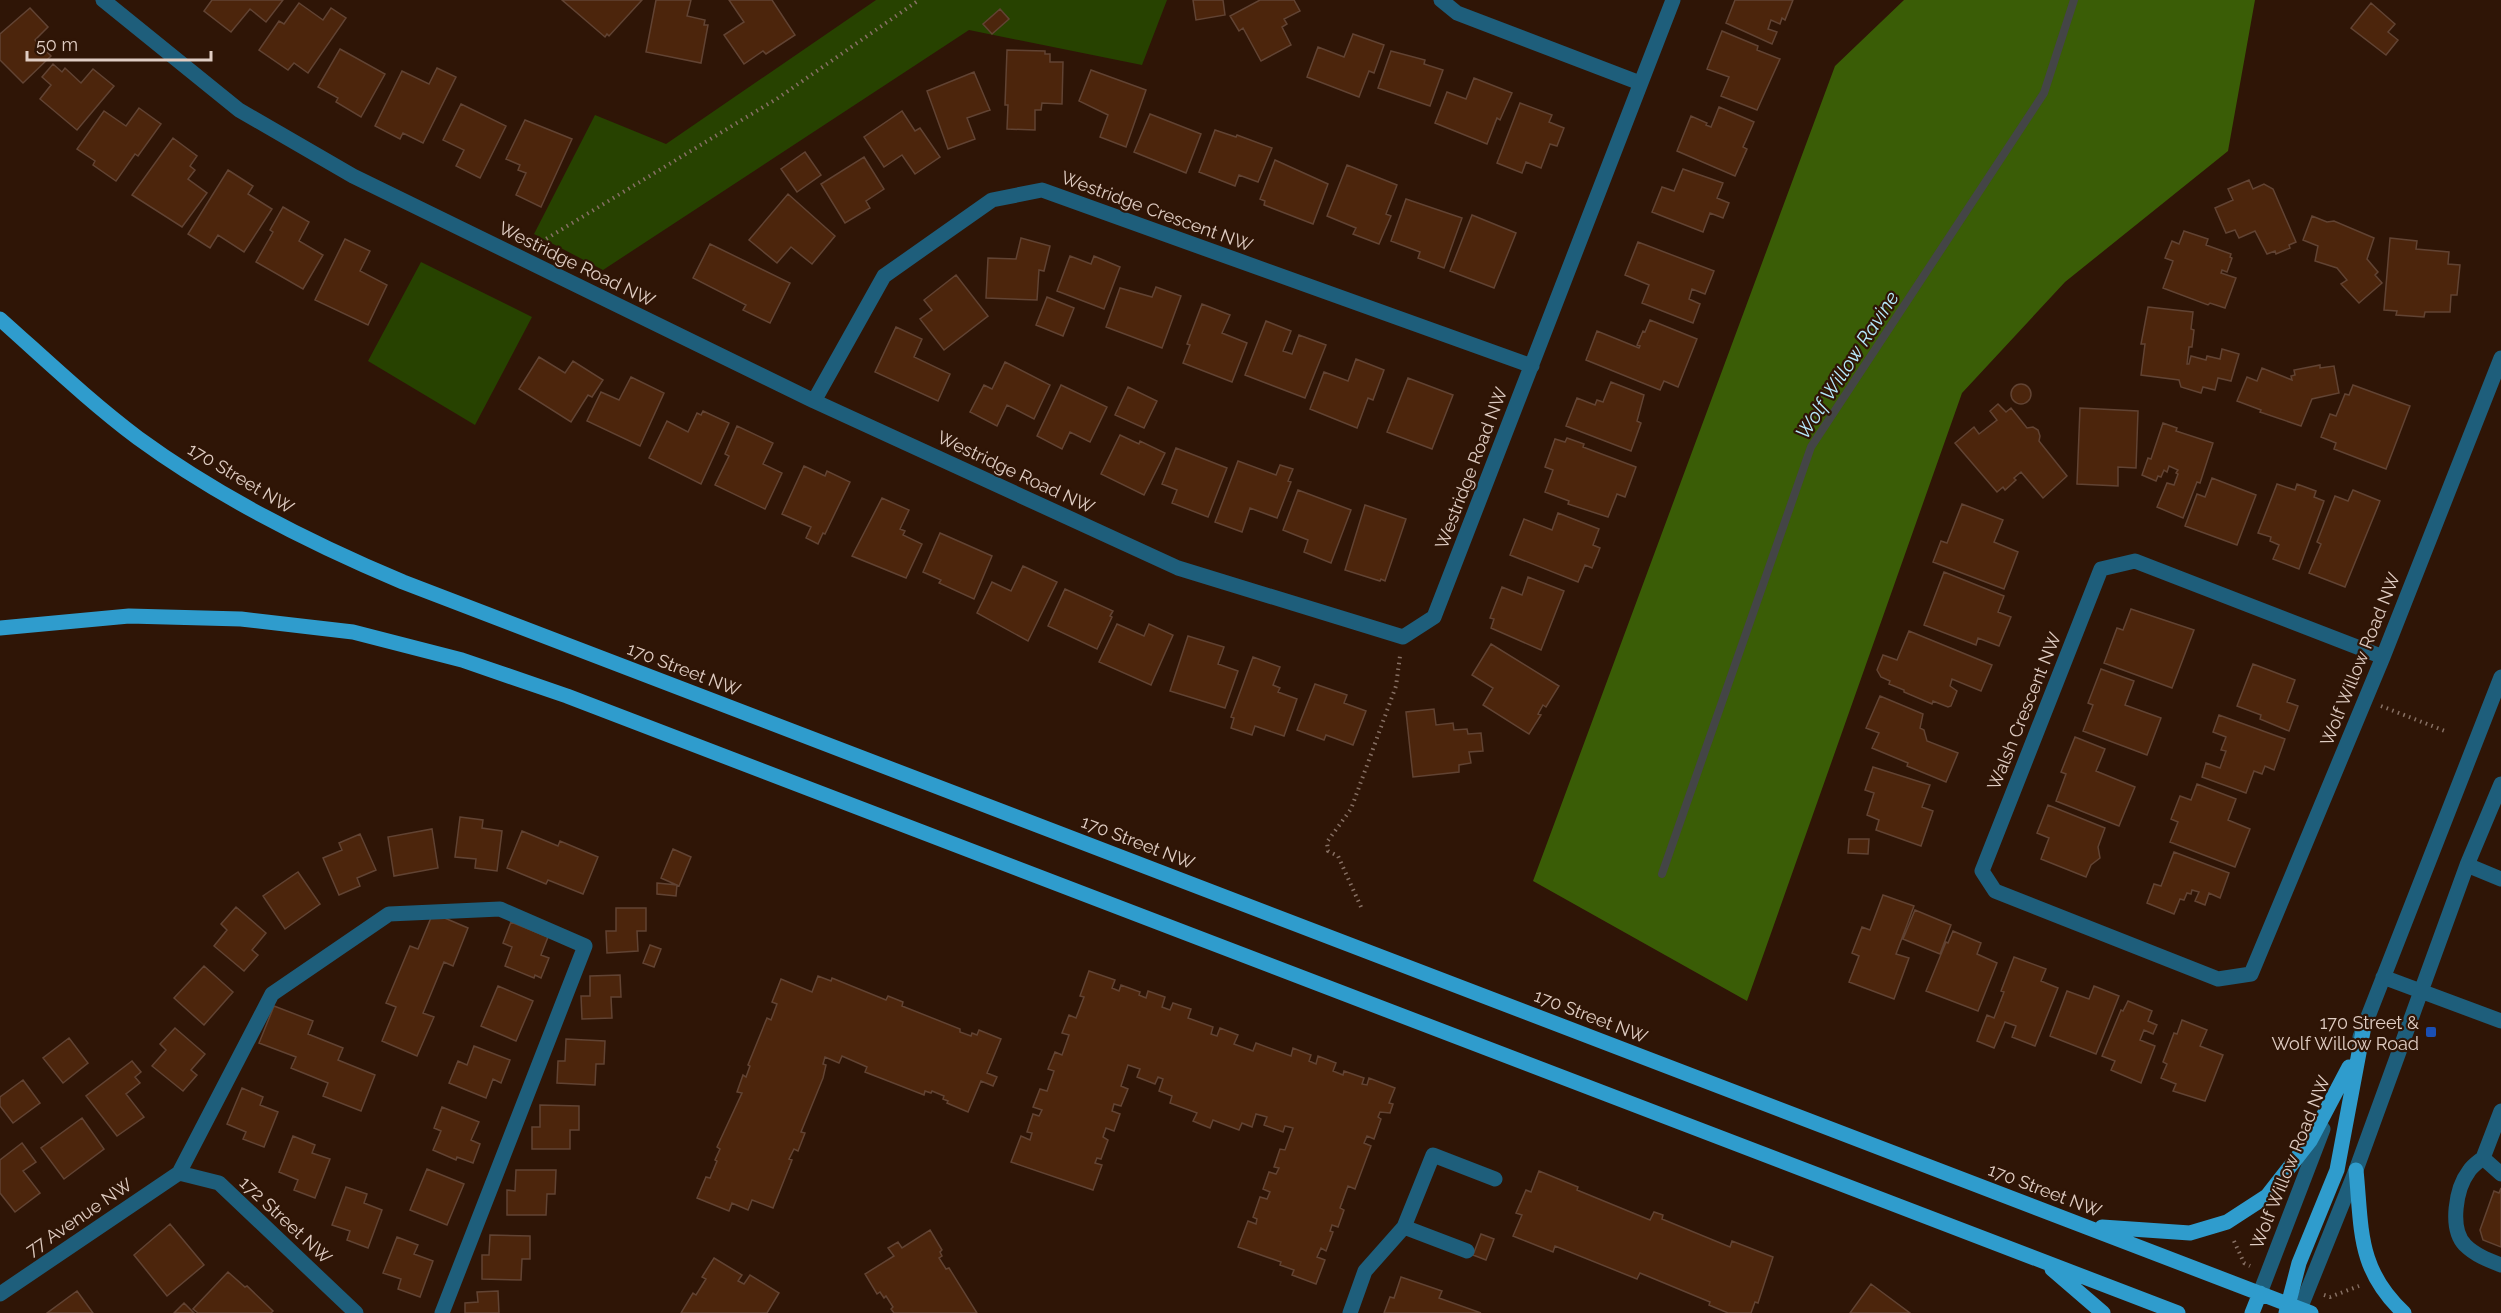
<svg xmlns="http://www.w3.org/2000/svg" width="2501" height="1313" viewBox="0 0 2501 1313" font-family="Raleway,sans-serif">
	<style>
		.green { fill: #274200 }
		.forest { fill: #3a5d06 }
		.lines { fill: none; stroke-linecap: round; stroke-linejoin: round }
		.stream { stroke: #444546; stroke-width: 8 }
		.building { fill: #4c250c; stroke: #614333; stroke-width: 1.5 }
		.path { stroke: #877064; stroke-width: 4; stroke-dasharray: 1.5 4.5; stroke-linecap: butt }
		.minor { stroke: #1e5e7b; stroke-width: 15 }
		.major { stroke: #2f9ccd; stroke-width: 15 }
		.transit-dot { fill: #1a4fb4; stroke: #2f1506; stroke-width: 2 }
		.labels { text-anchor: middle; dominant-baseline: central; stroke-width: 4.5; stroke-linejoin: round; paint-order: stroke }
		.street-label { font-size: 18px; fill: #e0cdc3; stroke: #2f1506 }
		.poi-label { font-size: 18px; fill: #e0cdc3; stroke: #2f1506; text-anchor: end }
		.water-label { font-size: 20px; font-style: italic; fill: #b7e9fd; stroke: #2f1506 }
	</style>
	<rect width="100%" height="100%" fill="#2f1506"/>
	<path class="green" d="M876,0H1167L1142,65L969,30L603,270L534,234L595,115L666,144Z
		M421,262L532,317L475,425L368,361Z"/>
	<path class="forest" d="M1904,0H2255L2228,151L2065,282L1962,393L1747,1001L1533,881L1835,66Z"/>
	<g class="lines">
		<path class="stream" d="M1662,874L1811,447L2044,93L2074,0"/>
	</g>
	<path class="building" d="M212,0H283L266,22L250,9L231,32L204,11Z
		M562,0H642L609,36L607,34L605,37Z
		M656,0H691L687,16L705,20L704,25H708L701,63L646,52Z
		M729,0H772L795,35L766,54L763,51L744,64L724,35L744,22Z
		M1193,0H1223L1225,15L1196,20Z
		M1260,0H1294L1300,11L1284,19L1287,24L1282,27L1291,45L1261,61L1243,28L1239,31L1230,16Z
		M1735,0H1793L1785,20L1782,18L1780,24L1771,20L1768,29L1777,32L1772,44L1726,23Z
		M299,3L323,20L331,8L346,18L308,73L294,63L288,70L259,50L279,21L284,24Z
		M2371,3L2395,24L2388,32L2398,40L2386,55L2351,28Z
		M30,8L48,27L35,40L51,56L23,83L0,60V34Z
		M1000,9L1009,19L992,34L983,24Z
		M1722,31L1758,46L1757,50L1780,59L1757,110L1721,96L1729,77L1707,69Z
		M1353,34L1384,45L1374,73L1369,71L1359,97L1307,77L1318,47L1344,57Z
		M340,49L385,74L361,117L336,102L338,98L318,87Z
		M1007,50L1045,51V54H1050V62H1063L1062,104L1042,103L1041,110H1035V130L1007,129L1008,105H1005Z
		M1391,51L1425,60L1424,64L1443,70L1430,106L1378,88Z
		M53,64L62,72L65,68L81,83L93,69L114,86L77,130L40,99L51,85L42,77Z
		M437,68L456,77L423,143L403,133L400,139L375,126L402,71L429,84Z
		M1091,70L1146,90L1126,147L1100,137L1108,115L1079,101Z
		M974,72L990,110L967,118L975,139L948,149L927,91Z
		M1474,78L1512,93L1500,120L1497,118L1487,144L1435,123L1447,92L1466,99Z
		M1520,103L1552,115L1549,122L1564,128L1557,146L1550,144L1541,168L1526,162L1522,173L1497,163Z
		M461,104L506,126L480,178L456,166L464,150L443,140Z
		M1719,107L1754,122L1743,147L1747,149L1735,176L1677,151L1691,116L1707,123L1706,125L1711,127Z
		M139,108L161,124L138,156L135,154L116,181L93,165L95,161L77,149L104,111L126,126Z
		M902,111L915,131L920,128L940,157L915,174L902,155L884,167L864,137Z
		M1150,114L1201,134L1186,173L1134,152Z
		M525,120L572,139L541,207L516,195L526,173L518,170L520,165L506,159Z
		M1215,130L1236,137L1237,135L1272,148L1258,182L1239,175L1235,186L1199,172Z
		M173,138L197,156L190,166L195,170L188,179L207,193L182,227L132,195Z
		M805,152L821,175L797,192L781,169Z
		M864,157L884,189L866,201L870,208L845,223L821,184Z
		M1275,160L1328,184L1313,224L1264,205L1265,201L1260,199Z
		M1347,165L1397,185L1386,214L1391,216L1379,244L1353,234L1356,228L1327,216Z
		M1683,169L1723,183L1717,198L1729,203L1723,218L1710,213L1703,232L1652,212L1662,187L1674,191Z
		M228,170L253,186L248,194L272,209L244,252L218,235L210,248L188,234Z
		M2249,180L2253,189L2264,184L2273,189L2296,242L2289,245L2290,248L2276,254L2275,251L2267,254L2255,231L2239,238L2235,230L2226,233L2215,208L2233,200L2228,189Z
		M788,194L835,236L812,264L791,247L777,263L749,240Z
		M1406,199L1462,218L1444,268L1418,258L1420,252L1391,241Z
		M283,207L309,222L299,241L323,255L303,289L256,262L273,232L270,230Z
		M1472,215L1516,233L1494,288L1450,271Z
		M2312,216L2327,222L2334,221L2374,238L2367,259L2378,272L2375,275L2382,283L2359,303L2341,284L2347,280L2337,268L2315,261L2318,246L2303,240Z
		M2184,231L2208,239L2206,245L2231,254L2230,257L2232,258L2227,272L2222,270L2221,273L2236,278L2225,308L2210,303L2208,305L2163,288L2173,261L2165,258L2172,241L2179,244Z
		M1021,238L1050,246L1044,271L1039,270L1037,300L986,298L988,258L1016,259Z
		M2390,238L2417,241L2416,249L2449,252L2448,264L2460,265L2457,295H2451L2450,312H2425L2424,317L2396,315L2397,311L2384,310Z
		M345,239L370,251L360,271L387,285L368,325L315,300Z
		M1638,242L1714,271L1705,294L1692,289L1689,299L1700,304L1693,323L1642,303L1649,285L1625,275Z
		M710,244L790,283L770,323L743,310L746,305L693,278Z
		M1070,256L1091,264L1094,256L1120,267L1104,309L1057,291Z
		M956,275L988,316L944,350L920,319L932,310L924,300Z
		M1156,287L1181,296L1162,348L1106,327L1120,288L1152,297Z
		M1047,297L1074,308L1063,336L1036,325Z
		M1202,304L1230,315L1222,333L1247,343L1232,382L1183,363L1190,345L1187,344Z
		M2148,307L2193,312L2191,329L2194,330L2192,347H2189L2187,364H2189L2191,356L2206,360L2207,356L2220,359L2222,349L2239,354L2231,381L2218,378L2215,390L2203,387L2201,393L2181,387L2179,380L2141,375L2145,344H2141Z
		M1650,320L1697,339L1678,387L1664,381L1660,390L1586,360L1597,331L1639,348L1640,346L1637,345L1643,331L1645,332Z
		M1266,321L1291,331L1283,351L1292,354L1299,335L1326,345L1305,398L1245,375Z
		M896,327L922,339L914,357L950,374L938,401L875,372Z
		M539,357L565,373L573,361L603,380L592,397L588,395L571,422L519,389Z
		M1356,359L1384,370L1373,400L1368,398L1357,428L1310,409L1324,372L1348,381Z
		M1005,362L1050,385L1034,419L1007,405L997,426L970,412L984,385L992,389Z
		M2320,365V368L2334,366L2339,393L2312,399L2301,426L2260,412L2261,410L2237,401L2247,377L2257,381L2262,368L2292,380L2291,376L2295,375L2294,370Z
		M631,377L664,393L640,446L587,421L601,392L619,400Z
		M1408,378L1453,395L1432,449L1387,432Z
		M1611,382L1644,395L1637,421L1641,423L1631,451L1566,426L1577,398L1595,405L1597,400L1603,402Z
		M2011 394a10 10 0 1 1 20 0a10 10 0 1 1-20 0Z
		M1061,385L1107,407L1090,442L1070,432L1062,449L1037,436Z
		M2353,385L2410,406L2386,469L2334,449L2336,443L2321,437L2330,414L2336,416L2345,394L2349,395Z
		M1128,387L1157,401L1144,428L1115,415Z
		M1998,404L2006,412L2011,408L2027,428L2033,427L2038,430L2040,436L2039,441L2067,476L2043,498L2021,472L2014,478L2016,480L2005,490L2003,487L1997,492L1955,443L1974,427L1979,434L1997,420L1990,411Z
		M2080,408L2138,411L2136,468L2118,467V486L2077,484Z
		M703,411L729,423L701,484L649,458L667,421L688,432L697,413L701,415Z
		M2163,423L2177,428L2176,431L2213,443L2200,483L2197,482L2183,518L2157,507L2167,483L2174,485L2178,474L2176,473L2178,470L2169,466L2167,472L2164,470L2161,477L2158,476L2156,481L2142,475L2148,458L2151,459Z
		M737,426L773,443L763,464L782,473L765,509L715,485L729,456L725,454Z
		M1120,435L1139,444L1140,441L1165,453L1144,495L1101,474Z
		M1567,438L1584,444L1583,447L1636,467L1625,497L1617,494L1608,517L1568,504L1569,501L1545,492L1553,470L1545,467L1555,439L1565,442Z
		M1176,448L1227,468L1208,517L1172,503L1177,490L1162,484Z
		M1238,461L1276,475L1280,465L1293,469L1288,481L1291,482L1277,518L1250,508L1242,532L1215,522Z
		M804,466L825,476L827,471L850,482L825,534L823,533L818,544L806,538L811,527L782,514Z
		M2212,478L2256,495L2237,545L2185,526L2197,494L2205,497Z
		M2277,484L2295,490L2297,484L2316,491L2314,497L2324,501L2299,569L2273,559L2279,545L2270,541L2271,537L2258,533Z
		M1298,490L1351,510L1331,563L1304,552L1308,540L1283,530Z
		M2353,490L2380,501L2345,587L2309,573L2321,544L2317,542L2335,496L2348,501Z
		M882,498L909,510L900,529L905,531L903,535L922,544L906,578L852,556Z
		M1962,504L2003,520L1994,542L2018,552L2004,589L1933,562L1941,541L1947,543Z
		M1365,505L1406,519L1385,581L1381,579L1380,581L1345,570Z
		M1558,513L1599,529L1593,545L1600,548L1592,568L1585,565L1578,582L1510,555L1524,519L1552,530Z
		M940,533L992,556L974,599L939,583L941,580L923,572Z
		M1023,566L1057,582L1028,641L977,613L992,582L1011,591Z
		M1944,572L2004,596L1998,612L2011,617L1999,646L1978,638L1976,645L1924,625Z
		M1528,577L1564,591L1541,650L1491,628L1494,619L1490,618L1502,587L1522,595Z
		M1065,589L1113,611L1110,616L1112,617L1097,649L1048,626Z
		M2131,609L2194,630L2172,688L2104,663L2117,628L2123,630Z
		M1117,624L1144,636L1149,624L1173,635L1151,685L1099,662Z
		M1909,631L1992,665L1981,691L1952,679L1950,686L1957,691L1951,706L1948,707L1933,701L1932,704L1904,692V690L1889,684L1890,681L1881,677L1877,670L1883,655L1897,660Z
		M1188,636L1224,647L1218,664L1238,671L1225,708L1170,691Z
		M1491,644L1559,686L1546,707L1543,705L1538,714L1541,715L1529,734L1483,705L1493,688L1472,675Z
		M1253,657L1280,667L1273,685L1280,688L1278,692L1297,699L1284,736L1255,726L1252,735L1231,728L1234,718L1231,717Z
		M2253,664L2295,680L2287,702L2298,706L2289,731L2260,719L2261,715L2237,706Z
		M2101,669L2134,681L2125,705L2161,718L2147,755L2083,731L2093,705L2088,703Z
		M1315,684L1347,695L1344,703L1366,711L1353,745L1326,735L1324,740L1297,730Z
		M1880,696L1923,714L1920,728L1924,730L1927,741L1958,753L1946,782L1907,766L1908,763L1872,748L1879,733L1866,728Z
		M1434,709L1436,725L1453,723L1454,730L1467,729L1468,734L1481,733L1483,751L1469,752L1471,763L1459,765V772L1413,777L1406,712Z
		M2219,715L2285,739L2274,770L2265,766L2262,774L2254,771L2246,793L2202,777L2206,763L2220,768L2226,751L2221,750L2226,737L2213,732Z
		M2075,737L2105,749L2096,771L2135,787L2119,826L2056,801L2066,774L2061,772Z
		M1873,767L1930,785L1922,807L1933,811L1921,846L1876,830L1879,820L1867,815L1874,793L1865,790Z
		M2197,784L2236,799L2228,820L2250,829L2235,867L2170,842L2178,822L2171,819L2180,796L2191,800Z
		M2048,805L2105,828L2098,847L2100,858L2091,865L2086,877L2041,859L2049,838L2037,833Z
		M460,817L483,820L482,828L502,831L497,871L475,868L476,859L455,857Z
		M432,829L438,868L394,876L388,837Z
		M522,831L558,846L560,841L598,857L583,894L548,880L546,884L507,868Z
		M360,834L376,870L357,878L360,886L339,895L323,858L342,850L339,843Z
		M1849,839H1869L1868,854L1848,853Z
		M673,849L691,857L679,886L661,878Z
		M2174,852L2229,873L2220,898L2209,893L2205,905L2195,901L2199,892L2192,890L2191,894L2187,893L2184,900L2180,899L2174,914L2147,903L2154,884L2161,886Z
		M298,872L320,904L285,929L263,896Z
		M657,883L677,885L676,896L657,894Z
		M1883,895L1914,906L1896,954L1909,958L1894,999L1849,982L1859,956L1852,953L1862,927L1870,930Z
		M236,907L266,933L252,950L258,955L244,971L214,946L227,930L221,924Z
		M616,908H646V931H637L638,951L607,953L606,931H616Z
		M1915,910L1951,925L1940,954L1903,939Z
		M433,913L468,928L453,966L444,962L423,1013L434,1017L417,1056L382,1041L396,1007L386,1003L410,946L418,949Z
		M511,922L548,937L541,955L549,958L541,978L535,975L534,978L505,966L512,947L503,943Z
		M1953,931L1981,943L1977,954L1997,963L1978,1011L1926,991L1946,942L1948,943Z
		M650,945L661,949L654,967L643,963Z
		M2014,957L2046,969L2041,981L2058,988L2035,1046L2012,1037L2016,1026L2005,1022L1994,1048L1977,1041L1987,1015L1994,1018L2004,992L2001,991Z
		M204,966L233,992L204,1025L174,998Z
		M1089,971L1115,980L1112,988L1119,991L1121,985L1140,992L1139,995L1146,998L1148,991L1165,997L1162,1007L1170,1010L1173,1003L1191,1009L1188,1018L1213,1027L1211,1034L1217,1036L1220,1028L1238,1035L1234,1044L1253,1051L1256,1043L1291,1056L1293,1048L1311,1055L1309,1061L1316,1064L1318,1056L1336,1063L1333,1071L1343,1075L1344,1071L1364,1078L1362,1084L1367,1085L1369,1078L1395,1088L1389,1103L1393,1104L1390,1113L1380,1112L1378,1117L1381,1119L1374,1139L1367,1136L1364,1143L1371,1146L1355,1189L1348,1186L1340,1208L1344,1210L1338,1227L1332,1225L1330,1231L1333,1232L1326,1251L1321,1248L1317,1257L1325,1260L1316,1284L1292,1275L1294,1270L1280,1265L1281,1262L1238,1247L1248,1221L1256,1224L1257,1219L1253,1217L1260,1197L1267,1199L1270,1192L1263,1189L1269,1172L1276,1174L1279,1168L1274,1167L1280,1149L1285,1150L1293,1128L1285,1126L1283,1132L1264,1125L1267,1117L1256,1114L1252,1127L1242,1123L1239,1130L1213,1120L1210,1128L1193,1121L1197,1113L1170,1103L1172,1096L1159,1091L1163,1079L1158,1077L1155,1084L1137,1077L1140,1069L1128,1065L1121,1086L1128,1089L1121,1106L1114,1104L1112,1111L1120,1114L1114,1131L1106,1128L1103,1137L1108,1140L1101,1159L1097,1158L1095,1163L1102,1165L1093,1190L1011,1162L1021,1136L1030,1140L1032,1133L1027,1132L1033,1114L1039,1116L1042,1110L1033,1107L1040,1089L1047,1091L1054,1071L1048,1069L1055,1052L1062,1055L1069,1035L1062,1033L1069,1015L1076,1018L1084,997L1080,996Z
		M620,975L621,997H611L612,1018L582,1019L581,996H590V976Z
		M818,976L831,981L832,978L886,1000L888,996L903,1002L902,1006L960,1029V1032L971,1036L972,1033L977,1035L979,1030L1001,1039L987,1073L997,1077L993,1086L981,1081L968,1112L947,1103L948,1101L943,1099L944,1096L932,1091L931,1093L925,1091L924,1095L865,1072L867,1067L842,1056L839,1063L825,1057L823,1064L826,1065L823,1078L801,1132L805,1133L798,1151L794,1149L789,1159L792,1160L773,1208L752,1200L748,1210L732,1203L729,1211L697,1198L706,1177L710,1178L717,1161L715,1160L720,1149L717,1147L742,1093L737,1092L743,1075L746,1077L750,1066L748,1065L767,1018L771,1020L777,1004L772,1002L781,979L812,992Z
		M498,986L533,1001L516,1041L481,1026Z
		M2094,986L2119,996L2096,1054L2050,1036L2067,991L2089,999Z
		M2128,1001L2152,1011L2148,1021L2157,1025L2153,1034L2144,1030L2140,1040L2155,1046L2141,1083L2111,1070L2115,1061L2102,1056L2121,1010L2123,1011Z
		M274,1006L313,1021L308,1034L343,1048L338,1060L375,1075L361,1111L323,1096L328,1083L291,1068L296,1057L259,1043Z
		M2182,1020L2207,1030L2200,1046L2223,1055L2205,1101L2173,1091L2176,1084L2161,1078L2167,1064L2163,1062L2174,1033L2177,1034Z
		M175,1028L205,1054L191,1070L197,1075L183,1091L152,1066L166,1050L160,1044Z
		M69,1038L88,1063L63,1083L43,1058Z
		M566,1039L605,1041L604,1064H596L595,1085L557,1083L558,1061H565Z
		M474,1046L510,1060L501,1083L493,1079L486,1098L449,1083L458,1061L467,1065Z
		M132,1061L141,1072L135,1077L140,1083L126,1094L144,1117L117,1136L86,1096Z
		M23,1080L40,1103L13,1123L0,1106V1097Z
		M242,1088L263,1097L260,1105L278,1112L264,1147L243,1139L246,1132L227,1124Z
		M540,1105L579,1106V1130H570V1149H532V1127H540Z
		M442,1107L479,1122L471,1140L480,1144L473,1163L457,1157L456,1160L433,1150L441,1131L434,1128Z
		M82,1118L104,1149L64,1179L41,1148Z
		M293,1136L315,1145L312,1153L330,1159L315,1198L294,1190L298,1180L279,1172Z
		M22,1143L36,1162L23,1171L40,1193L15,1212L0,1193V1160Z
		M427,1169L464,1184L447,1225L410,1210Z
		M516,1170H556L555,1194H547L546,1215H507V1190L515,1191Z
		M1539,1171L1578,1187L1577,1190L1650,1220L1654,1212L1663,1215L1662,1219L1730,1247L1732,1241L1773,1257L1758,1303L1755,1302L1751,1313H1728L1709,1305L1710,1302L1640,1273L1637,1279L1555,1246L1553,1252L1513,1236L1522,1215L1516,1213L1526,1190L1531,1192Z
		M346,1187L367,1194L364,1203L382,1210L368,1248L347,1240L350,1231L332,1225Z
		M2501,1188V1247L2483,1240L2480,1230L2494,1191L2499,1193Z
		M170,1224L204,1265L167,1296L134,1255Z
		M930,1230L942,1250L940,1252L942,1256L939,1258L946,1269L949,1268L977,1313H894L891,1309L893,1307L886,1296L884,1298L880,1292L877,1294L865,1274L894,1256L888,1248L898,1242L902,1248Z
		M1481,1234L1494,1239L1486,1260L1473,1255Z
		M490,1235L530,1236V1259H522L521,1280L482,1279V1255H489Z
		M397,1237L418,1245L414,1254L433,1261L420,1297L398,1289L401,1279L383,1273Z
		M714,1258L742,1275L738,1281L744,1284L750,1275L779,1293L767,1313H681L693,1293L696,1295L706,1279L702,1277Z
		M228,1272L245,1287L247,1286L273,1311L271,1313H198L193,1309Z
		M1401,1277L1442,1291L1439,1298L1481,1313H1384L1390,1297L1394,1298Z
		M1871,1284L1910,1313H1850Z
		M77,1291L93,1313H47Z
		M498,1291L499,1313H465V1303L478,1302L477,1292Z
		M184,1303L194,1313H174Z"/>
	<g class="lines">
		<path class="path" d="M536,245L778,98L919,0
			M2381,706L2445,731
			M1361,907L1338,856L1328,851L1327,842L1351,809L1396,686L1400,656
			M2234,1241L2244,1263L2250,1266
			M2324,1295L2330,1297L2359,1286"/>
		<path class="minor" d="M103,0L239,110L353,176L814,401L1178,568L1403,637L1434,617L1673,0
			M1441,0L1457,13L1640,83
			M814,401L884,276L992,200L1042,190L1532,366
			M2383,657L2135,561L2101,569L1982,871L1995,891L2218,979L2251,974L2383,657L2501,358
			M2467,865L2501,879
			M2383,977L2501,1021
			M2360,1037L2501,677
			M2501,1111L2483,1158L2501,1174
			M2483,1158C2478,1162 2472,1166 2469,1171C2456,1188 2449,1228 2465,1245C2475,1255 2488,1260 2501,1265
			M179,1173L219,1183L356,1313
			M1404,1227L1467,1251
			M2260,1293L2323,1129
			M0,1294L179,1173L272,994L389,914L500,909L585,946L442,1313
			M2300,1309L2356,1170L2467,865L2501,784
			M1350,1313L1365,1271L1404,1227L1433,1155L1495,1179"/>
		<path class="major" d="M0,319C45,359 90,402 138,438C220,498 310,543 403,582L2311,1313
			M0,628L129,616L241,619L353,632L462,660L567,696L2178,1313
			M2356,1170C2362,1230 2357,1269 2404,1313
			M2102,1227L2190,1233L2227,1222L2267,1196L2310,1141L2349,1067
			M2052,1269L2103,1313
			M2252,1313L2260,1293
			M2286,1313L2299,1263L2337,1170L2364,1026"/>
	</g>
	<rect class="transit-dot" x="2425" y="1026" width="12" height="12" rx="3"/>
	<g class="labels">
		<g class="street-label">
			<text transform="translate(1157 211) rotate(20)">Westridge Crescent NW</text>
			<text transform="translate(577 264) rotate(26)">Westridge Road NW</text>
			<text transform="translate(1471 468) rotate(-69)">Westridge Road NW</text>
			<text transform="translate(1016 472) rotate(25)">Westridge Road NW</text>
			<text transform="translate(241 478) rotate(31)">170 Street NW</text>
			<text transform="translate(2360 659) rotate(-68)">Wolf Willow Road NW</text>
			<text transform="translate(684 669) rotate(21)">170 Street NW</text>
			<text transform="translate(2024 711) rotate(-68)">Walsh Crescent NW</text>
			<text transform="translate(1138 842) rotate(21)">170 Street NW</text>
			<text transform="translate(1591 1016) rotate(21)">170 Street NW</text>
			<text transform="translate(2290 1162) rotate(-68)">Wolf Willow Road NW</text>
			<text transform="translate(2045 1190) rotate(21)">170 Street NW</text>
			<text transform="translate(79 1217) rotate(-34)">77 Avenue NW</text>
			<text transform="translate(286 1220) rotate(43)">172 Street NW</text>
		</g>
		<g class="poi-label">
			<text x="2419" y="1022">170 Street &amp;<tspan x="2419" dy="21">Wolf Willow Road</tspan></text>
		</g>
		<g class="water-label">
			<text transform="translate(1847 365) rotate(-57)">Wolf Willow Ravine</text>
		</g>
	</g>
	<path d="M27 51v9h184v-9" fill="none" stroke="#e0cdc3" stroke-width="3"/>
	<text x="36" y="51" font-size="18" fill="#e0cdc3" stroke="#2f1506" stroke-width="4.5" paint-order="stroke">50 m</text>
</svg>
